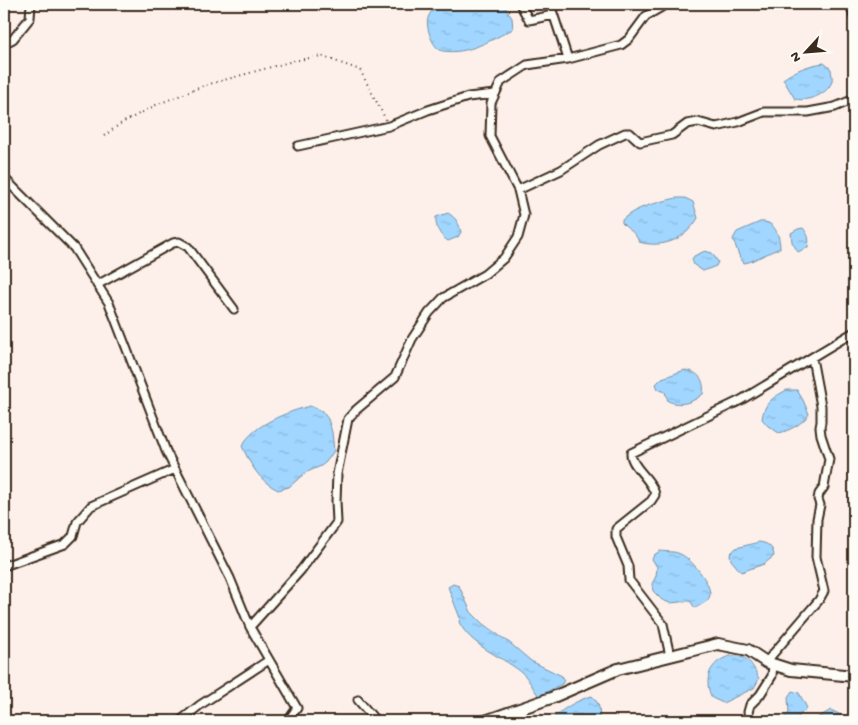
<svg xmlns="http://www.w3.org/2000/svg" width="858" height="725" viewBox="0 0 858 725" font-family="'Gochi Hand',sans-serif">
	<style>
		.water { fill: url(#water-ripples); stroke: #7891a5 }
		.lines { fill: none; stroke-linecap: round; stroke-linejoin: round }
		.street-casing { stroke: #3b2a1e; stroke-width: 11 }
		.secondary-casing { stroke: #3b2a1e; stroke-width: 14 }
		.path { stroke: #3b2a1e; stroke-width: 2; stroke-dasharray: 1 4; stroke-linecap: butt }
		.street { stroke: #fdfcf7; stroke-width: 7 }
		.secondary { stroke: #fdfcf7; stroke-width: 10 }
	</style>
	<defs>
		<pattern id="water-ripples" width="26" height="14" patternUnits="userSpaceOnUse" patternTransform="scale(1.25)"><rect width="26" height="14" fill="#a0d6ff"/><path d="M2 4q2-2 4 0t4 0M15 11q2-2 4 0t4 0" fill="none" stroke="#8bb8da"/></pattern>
	</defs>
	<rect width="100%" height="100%" fill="#fdf0ea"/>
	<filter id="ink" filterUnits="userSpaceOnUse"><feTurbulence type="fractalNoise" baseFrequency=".02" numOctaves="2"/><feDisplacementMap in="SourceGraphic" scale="10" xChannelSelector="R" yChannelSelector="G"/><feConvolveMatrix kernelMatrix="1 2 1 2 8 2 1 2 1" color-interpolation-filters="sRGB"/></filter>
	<g filter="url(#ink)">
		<path class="water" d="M441,4H503L512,18L513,29C491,40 468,55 443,51C433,50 425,26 428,18C430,11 436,7 441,4Z
			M824,63L831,69C831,72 833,78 832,81C828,95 807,102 795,99L783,79C796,70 808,65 824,63Z
			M676,198H685L693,202L698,218C686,239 663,249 639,242C634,230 630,232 622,223V220C636,206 658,203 676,198Z
			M448,213C456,218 459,223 461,232L458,237L448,241C440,236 435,227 436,217Z
			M760,222C774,220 780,235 780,248L749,262L744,263L740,258L733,239L737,232Z
			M803,228C808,234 810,239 808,247L798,252L792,242L791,233L798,229Z
			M705,251L712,253L718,262L716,266L703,271L694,265L692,259L694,256Z
			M685,370C699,372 705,380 703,394C693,402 681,407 668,401L665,392L658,389L656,384L662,378Z
			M787,390H797L803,400L809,414C802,424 791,430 779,433L768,426L762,419C764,403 773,397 787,390Z
			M310,406L322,411L328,419L332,432L334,451L326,462L321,466L305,473L289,487L278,490C259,481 250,464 242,446C254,424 287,412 310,406Z
			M759,542C768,543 773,547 774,556L764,564L741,572L731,560L730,554L736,548Z
			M660,551C666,552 675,551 680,554C691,558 711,583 710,595C709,602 700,605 695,608L690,601L670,603L662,600L653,591L652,584L656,576L657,567L652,559L654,555Z
			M453,584L459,586L471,612L483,624L511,644L531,661L562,676L564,680L562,684L539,696C532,688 529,678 520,671C499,655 471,646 459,622L460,618L448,587Z
			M730,656C748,655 752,663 759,679L754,688L723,703L712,698C703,680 709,662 730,656Z
			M792,691L799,693L807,708L794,721H776L785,717L789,713L788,697Z
			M592,696C600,704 601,711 598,721H551C558,711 579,699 592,696Z
			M831,710L841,715L844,721H812Z"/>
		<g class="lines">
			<defs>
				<path id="street" d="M520,4L529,20L553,15
					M550,4L568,59
					M850,4L854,17
					M4,44L13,39L30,18L31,4
					M298,146L389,126L428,110L468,97L495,94
					M4,178L74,248L109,303L166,451L230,578L250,627L297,708L288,721
					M518,190L561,170L599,145L625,133H630L640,142L672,135L687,124L698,122L716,127L738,122L764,112H808L835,107L854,99
					M97,285L173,243L179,242L188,247L234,309
					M4,566L65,544L73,536L77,522L91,506L175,469
					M250,627L301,570L337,522L336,501L337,474L348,419L356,410L395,377L412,339L429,313L443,298L485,274L504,258L518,237L524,215L518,190L490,136L491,103L501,82L527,65L568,59L621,45L629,39L646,16L667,4
					M670,656L663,624L629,580L628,566L616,537V529L651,501L655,495C653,480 630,466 631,453L741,400L854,332
					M766,662L819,600L824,591L816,557L817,519L820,505L818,499L819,494L824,487L829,459L821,435L820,427L821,422V406L812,358
					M358,700L376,721
					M180,721L200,705L269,660
					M751,721L748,712L750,705L760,695L772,676L773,664"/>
				<path id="secondary" d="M485,721L551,698L618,669L718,644L748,650L766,662L791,670L854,676"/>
			</defs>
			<use href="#street" class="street-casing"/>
			<use href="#secondary" class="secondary-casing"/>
			<path class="path" d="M104,136L120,124L156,105L206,85L293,61L321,56L360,70L386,120"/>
			<use href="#street" class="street"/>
			<use href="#secondary" class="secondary"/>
		</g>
	</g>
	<rect width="858" height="725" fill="none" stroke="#fdfcf7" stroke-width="20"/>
	<rect x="10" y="10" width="838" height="705" fill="none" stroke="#3b2a1e" stroke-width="2" filter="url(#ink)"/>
	<g transform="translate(806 52) rotate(244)" stroke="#fdfcf7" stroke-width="4" paint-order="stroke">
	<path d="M0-4L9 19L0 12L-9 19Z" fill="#3b2a1e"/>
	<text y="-8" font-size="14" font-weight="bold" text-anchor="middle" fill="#3b2a1e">N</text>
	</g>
</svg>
